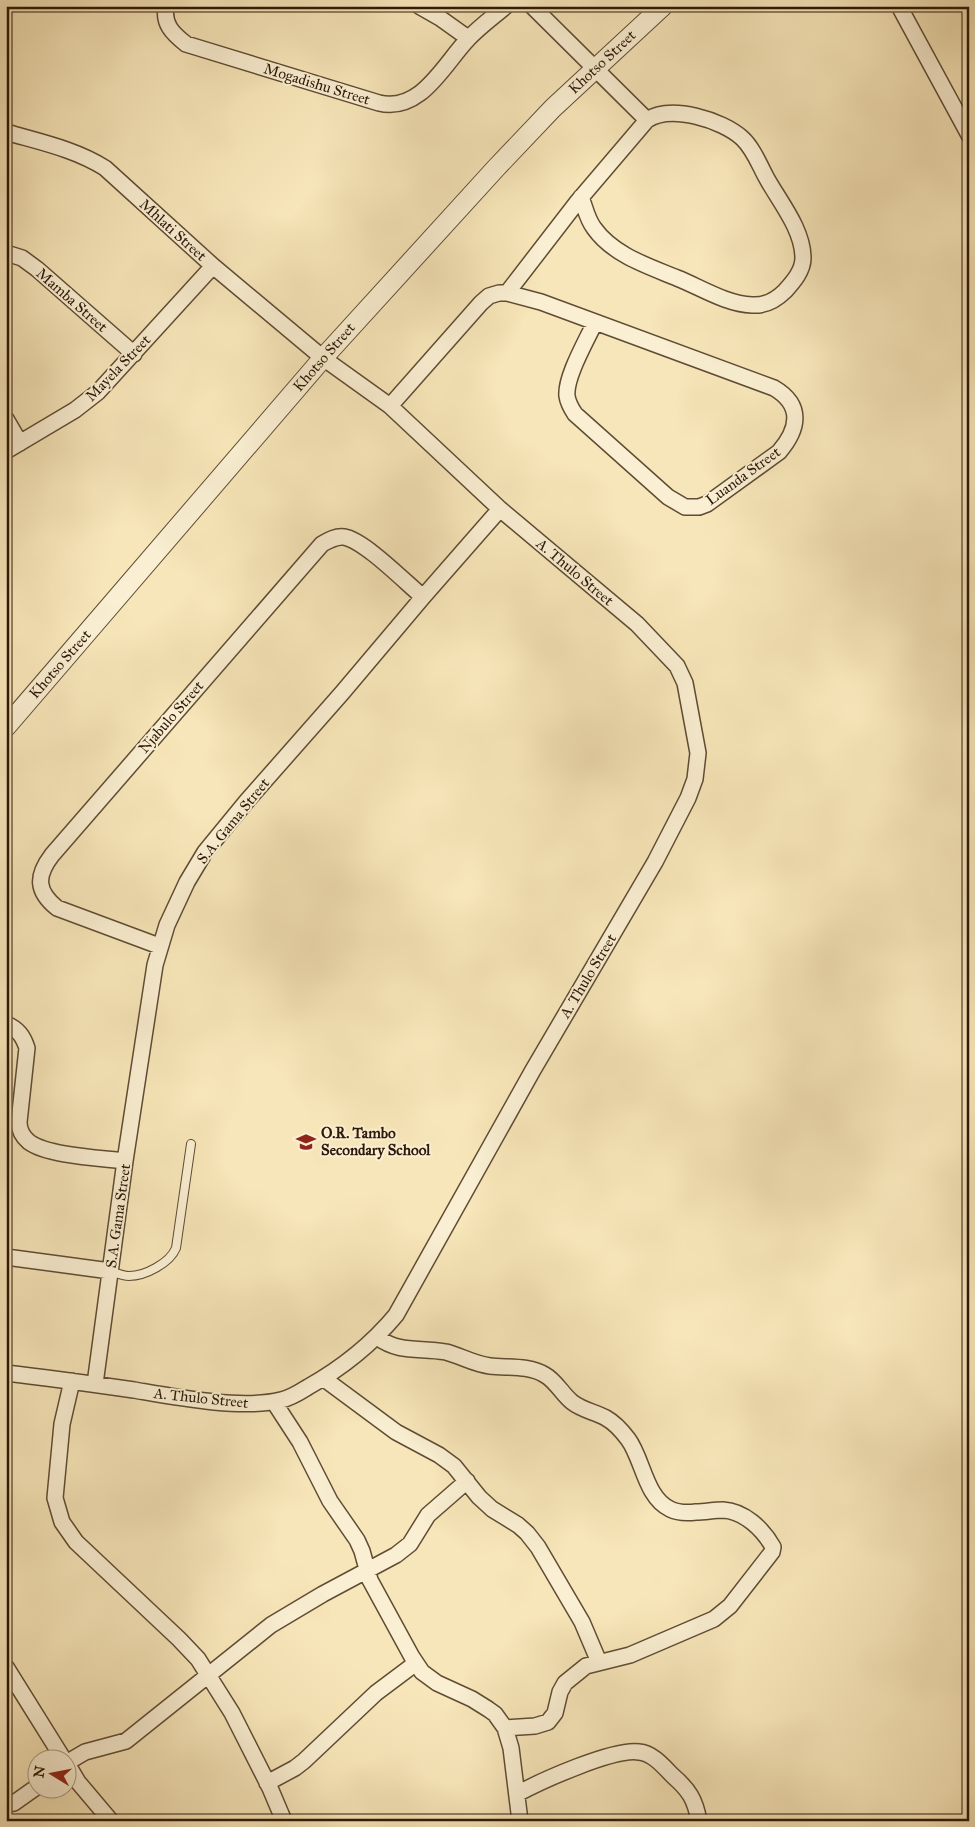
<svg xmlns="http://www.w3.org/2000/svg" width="975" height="1827" viewBox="0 0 975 1827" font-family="'IM FELL Great Primer',serif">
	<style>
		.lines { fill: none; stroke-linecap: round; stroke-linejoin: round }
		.service-casing { stroke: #5f4c34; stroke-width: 10 }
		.minor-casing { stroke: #5f4c34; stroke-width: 18 }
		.tertiary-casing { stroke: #5f4c34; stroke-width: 21 }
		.service { stroke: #faefd2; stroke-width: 8 }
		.minor { stroke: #faefd2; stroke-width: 15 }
		.tertiary { stroke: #faefd2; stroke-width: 19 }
		.labels { text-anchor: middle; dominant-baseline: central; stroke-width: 4; stroke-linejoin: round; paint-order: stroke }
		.street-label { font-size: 15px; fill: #2c1808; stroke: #faefd2 }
		.poi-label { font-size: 15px; font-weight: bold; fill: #2c1808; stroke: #faefd2; text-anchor: start }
	</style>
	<rect width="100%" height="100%" fill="#f7e6b9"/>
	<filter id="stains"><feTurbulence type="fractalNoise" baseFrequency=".004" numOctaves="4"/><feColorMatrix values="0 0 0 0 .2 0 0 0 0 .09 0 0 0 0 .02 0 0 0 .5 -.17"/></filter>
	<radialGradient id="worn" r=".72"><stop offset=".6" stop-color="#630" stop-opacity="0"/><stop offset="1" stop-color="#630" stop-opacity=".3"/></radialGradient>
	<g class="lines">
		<defs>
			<path id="service" d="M110,1271C116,1273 123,1276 129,1276C145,1276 170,1263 176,1248L191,1144"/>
			<path id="minor" d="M166,6C163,24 172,33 186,44L379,103C421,113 444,64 468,39C479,27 493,17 506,6
				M419,6L440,18L468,38
				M532,6L647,120
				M899,6L969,135
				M6,132C40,142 75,149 105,168L213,266L323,358L390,406L500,509L637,624L677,666L685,683L698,753L695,779L688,798L655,862L533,1070L396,1315C371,1345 342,1368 308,1387C300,1392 291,1398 281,1400C242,1410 175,1397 134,1390C92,1384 49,1378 6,1373
				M6,253L22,258L37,269L134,354
				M507,293L578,201L647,120C671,104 722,120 742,138C753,148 759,164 766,177C779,201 803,229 803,258C803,271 793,282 785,291C776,300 765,306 752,305C726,304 700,287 677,278C648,266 613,255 594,228C587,219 585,207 581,197
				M390,406L481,303L489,296L499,293H507L541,302L774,388C803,405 799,429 779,452L707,504L699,507H685L668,497L575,414C571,408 568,403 567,396C565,377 587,340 595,322
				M6,419L20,443
				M6,451L75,410L98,392L213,266
				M159,946L57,908C36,891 36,876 52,855L322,544C329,540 336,536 344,537C364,540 406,583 423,597
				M6,1024C18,1029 23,1036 27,1048L19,1122C19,1130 23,1137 29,1142C48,1156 101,1158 125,1161
				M6,1257L110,1271
				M377,1337C400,1354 420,1347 446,1352C461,1356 474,1364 490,1366C507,1368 529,1365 545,1375C556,1381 562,1394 572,1402C582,1410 595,1412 606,1418C615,1423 622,1431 628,1439C643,1459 645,1497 670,1509C678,1513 688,1513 696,1512C705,1512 714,1510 723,1510C744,1511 763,1529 773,1547L772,1552L730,1606L714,1619L630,1655L586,1666L565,1683L560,1692L555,1713L548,1722L535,1726L505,1728
				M323,1378L396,1432L439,1455L454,1466L479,1497L492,1509L518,1525L527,1533L538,1547L582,1622L599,1662
				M72,1381L62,1424L55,1498L62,1522L76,1542L179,1639L198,1659L232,1713L270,1788L284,1821
				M95,1384L125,1161L155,965L167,925L187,882L205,852L246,802L342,693L423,597L500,509
				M274,1402L300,1442L330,1501L357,1540L362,1551L370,1580L412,1657L422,1672L437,1683L472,1699L488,1709L495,1714L505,1728L511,1748L520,1821
				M6,1667L64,1760
				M68,1762L85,1752L126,1741L271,1625L323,1594L396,1555L410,1544L428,1515L467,1481
				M68,1765L78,1782L111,1821
				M267,1783L295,1768L304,1761L376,1693L416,1663
				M517,1794C541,1781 614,1748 639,1752C653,1753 664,1767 673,1776C689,1790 695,1799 699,1821
				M6,1804L14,1803L38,1786"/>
			<path id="tertiary" d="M6,727L323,358L496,168L553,108L663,6"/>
		</defs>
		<use href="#service" class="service-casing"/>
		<use href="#minor" class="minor-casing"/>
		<use href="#tertiary" class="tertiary-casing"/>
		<use href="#service" class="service"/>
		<use href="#minor" class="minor"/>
		<use href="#tertiary" class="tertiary"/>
	</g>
	<defs>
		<symbol id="school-bare" viewBox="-9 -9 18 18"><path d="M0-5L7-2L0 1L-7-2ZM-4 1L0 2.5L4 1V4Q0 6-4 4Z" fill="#8f2418" stroke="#faefd2" stroke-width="2.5" paint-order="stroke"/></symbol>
	</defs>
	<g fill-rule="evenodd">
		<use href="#school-bare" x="292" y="1128" width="28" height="28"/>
	</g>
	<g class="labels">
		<g class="street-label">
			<text transform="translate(602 62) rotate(-43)">Khotso Street</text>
			<text transform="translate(317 84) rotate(17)">Mogadishu Street</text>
			<text transform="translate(173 230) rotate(42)">Mhlati Street</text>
			<text transform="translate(72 300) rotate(41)">Mamba Street</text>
			<text transform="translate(324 357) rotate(-49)">Khotso Street</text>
			<text transform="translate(118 368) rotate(-46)">Mayela Street</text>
			<text transform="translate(743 476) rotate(-36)">Luanda Street</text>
			<text transform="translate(575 572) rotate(40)">A. Thulo Street</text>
			<text transform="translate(60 664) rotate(-49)">Khotso Street</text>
			<text transform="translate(171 717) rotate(-49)">Njabulo Street</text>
			<text transform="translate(233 821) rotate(-51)">S.A. Gama Street</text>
			<text transform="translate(588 976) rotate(-59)">A. Thulo Street</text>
			<text transform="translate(118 1216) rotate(-82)">S.A. Gama Street</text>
			<text transform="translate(201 1398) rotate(6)">A. Thulo Street</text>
		</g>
		<g class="poi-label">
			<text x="321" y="1133">O.R. Tambo<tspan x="321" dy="17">Secondary School</tspan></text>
		</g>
	</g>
	<rect width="975" height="1827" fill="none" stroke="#f7e6b9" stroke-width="25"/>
	<rect x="8" y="8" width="960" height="1812" fill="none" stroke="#2c1808" stroke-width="2.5"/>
	<rect x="12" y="12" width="950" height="1802" fill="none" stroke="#2c1808"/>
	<g transform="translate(52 1774) rotate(280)"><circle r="24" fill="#faefd2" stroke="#a89981"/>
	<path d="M0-4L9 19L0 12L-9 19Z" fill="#8f2418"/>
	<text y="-8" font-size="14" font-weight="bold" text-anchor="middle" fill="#2c1808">N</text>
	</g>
	<rect width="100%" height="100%" filter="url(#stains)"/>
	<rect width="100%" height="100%" fill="url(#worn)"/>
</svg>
